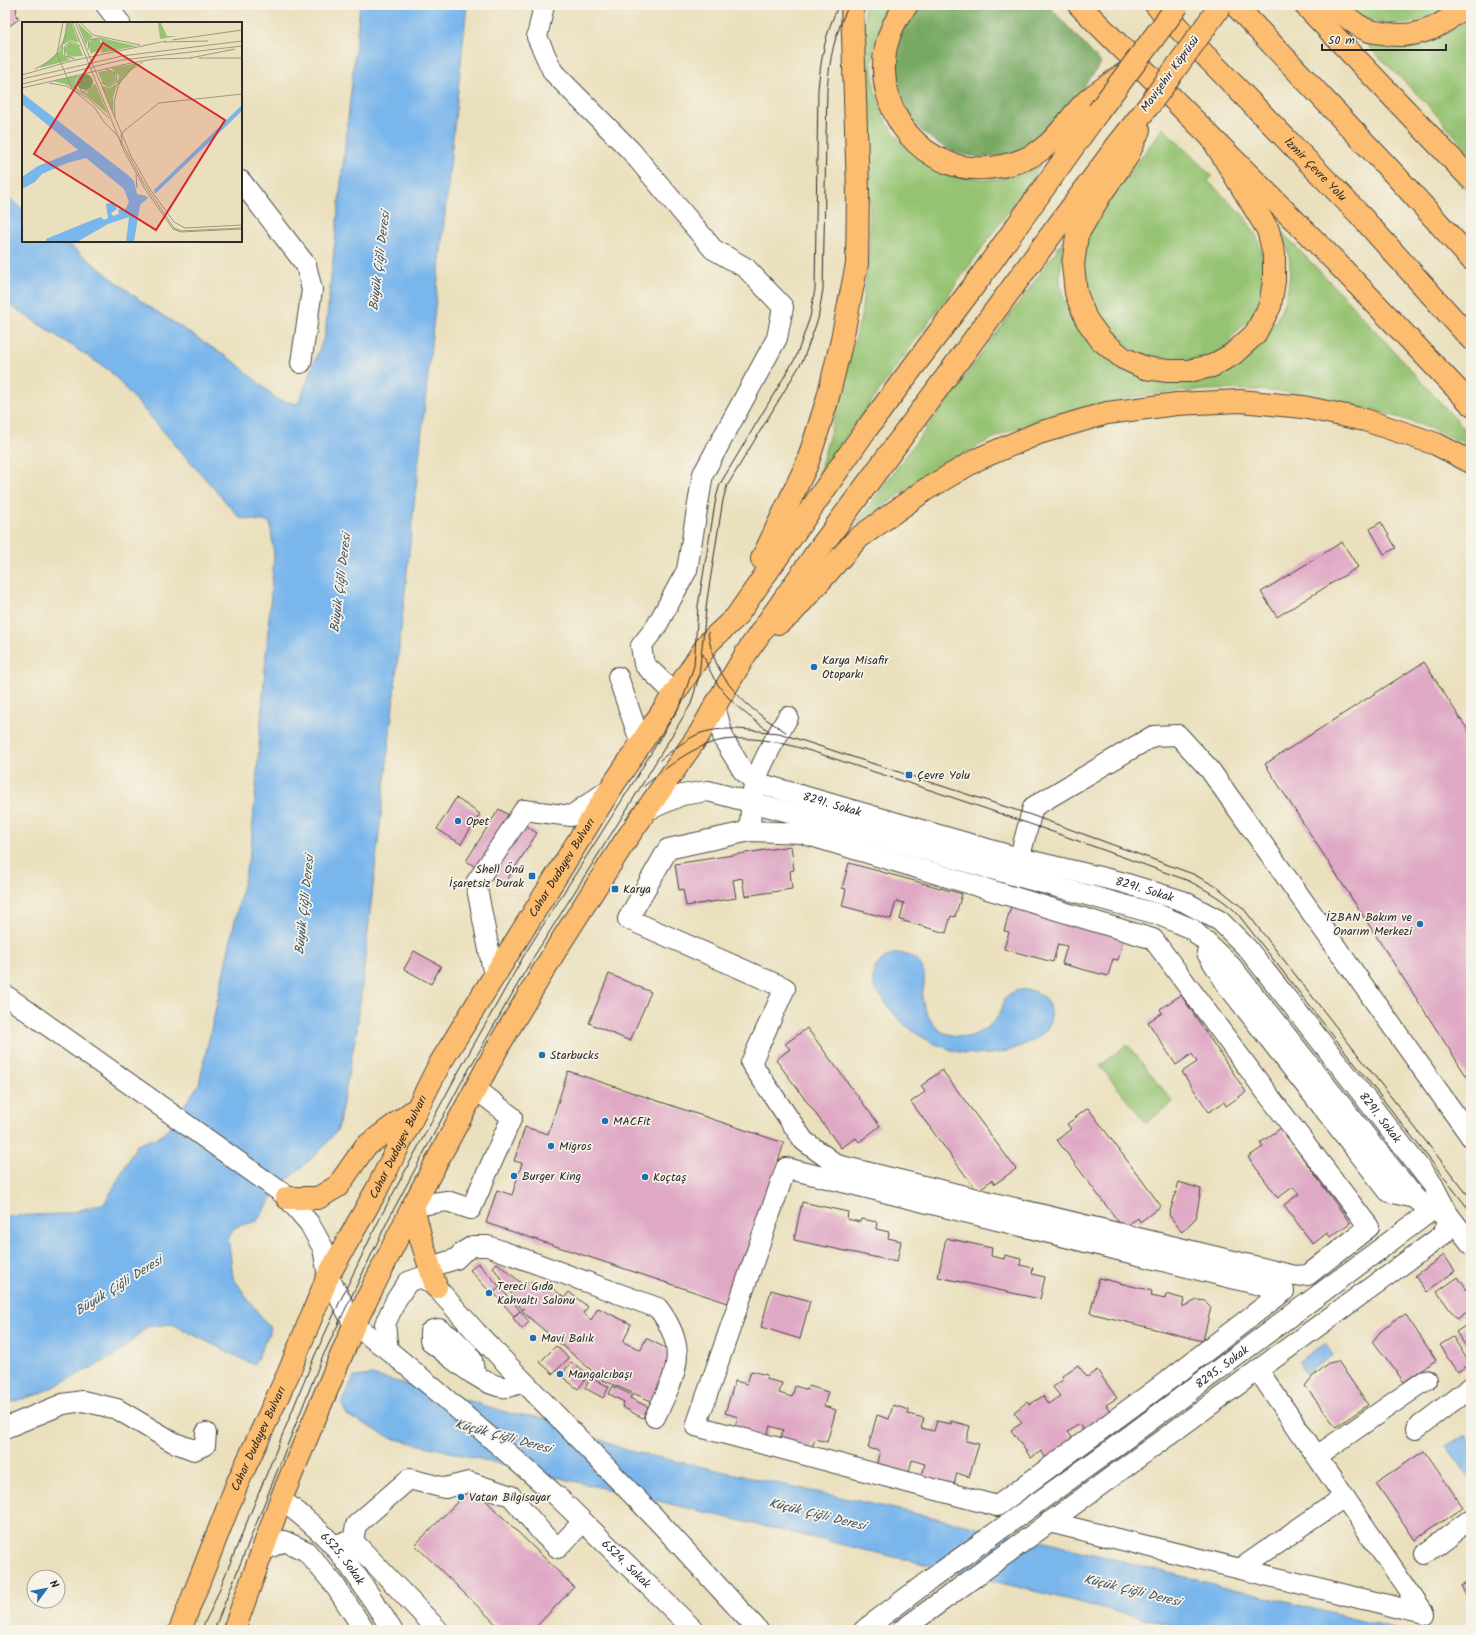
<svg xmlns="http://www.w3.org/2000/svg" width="1476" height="1635" viewBox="0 0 1476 1635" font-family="Kalam,sans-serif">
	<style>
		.green { fill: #95c372; stroke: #60774e }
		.forest { fill: #78a964; stroke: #526a48 }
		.water { fill: #79b6ec; stroke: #52708c }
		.building { fill: #dfa8c5 }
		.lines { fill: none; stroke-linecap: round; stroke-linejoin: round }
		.minor-casing { stroke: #484641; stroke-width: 22 }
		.major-casing { stroke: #484641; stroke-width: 24 }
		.highway-casing { stroke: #484641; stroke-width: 24 }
		.minor { stroke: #fff; stroke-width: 20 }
		.major { stroke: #fcbd6f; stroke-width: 22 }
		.highway { stroke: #fcbd6f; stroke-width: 22 }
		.tram { stroke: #2b2b2b; stroke-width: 1 }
		.major-bridge-casing { stroke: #484641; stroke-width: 24; stroke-linecap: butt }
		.major-bridge { stroke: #fcbd6f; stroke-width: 22 }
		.poi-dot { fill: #1f6fb2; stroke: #f7f3e8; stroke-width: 1.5 }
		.labels { text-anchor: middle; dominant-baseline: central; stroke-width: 3.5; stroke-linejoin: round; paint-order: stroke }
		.street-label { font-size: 12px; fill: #2b2b2b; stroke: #f7f3e8 }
		.poi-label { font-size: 12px; fill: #2b2b2b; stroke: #f7f3e8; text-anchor: start }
		.water-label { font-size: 13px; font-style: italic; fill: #425565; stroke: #f7f3e8 }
		.inset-road { fill: none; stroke: #9e9883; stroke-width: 1 }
		.view { fill: #d62828; fill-opacity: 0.15; stroke: #d62828; stroke-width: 2 }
		.inset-edge { fill: none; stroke: #2b2b2b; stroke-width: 2 }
	</style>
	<rect width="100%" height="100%" fill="#f7f3e8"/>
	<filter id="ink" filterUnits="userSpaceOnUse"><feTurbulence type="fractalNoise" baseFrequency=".025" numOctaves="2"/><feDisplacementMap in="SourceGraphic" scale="8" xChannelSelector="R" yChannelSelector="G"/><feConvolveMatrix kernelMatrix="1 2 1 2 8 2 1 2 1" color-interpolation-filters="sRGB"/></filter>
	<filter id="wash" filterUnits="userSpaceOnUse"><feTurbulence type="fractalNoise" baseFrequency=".012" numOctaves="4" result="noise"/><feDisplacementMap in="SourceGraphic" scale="16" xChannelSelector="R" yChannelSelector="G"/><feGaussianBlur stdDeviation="0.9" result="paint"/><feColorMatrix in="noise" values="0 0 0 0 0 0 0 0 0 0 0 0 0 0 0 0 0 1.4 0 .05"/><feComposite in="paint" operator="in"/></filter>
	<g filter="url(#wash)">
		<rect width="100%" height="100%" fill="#eae0bd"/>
		<path class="green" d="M864,5H891L874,41L872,68L875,91L881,112L891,129L906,147L966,177L990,180L1014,176L1041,166L819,474L861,317L869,250L870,163Z
			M1346,5H1451C1418,28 1378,34 1346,5Z
			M1471,18V154L1425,102L1364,42C1380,44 1398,49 1414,46C1435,43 1454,30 1471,18Z
			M1163,128L1212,176L1208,181L1244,216L1257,237L1262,254L1264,273L1261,292L1252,317L1230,338L1233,343C1220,350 1206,358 1191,360C1151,366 1104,341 1090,303C1083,285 1081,262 1086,243C1090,224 1105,207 1116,191C1132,170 1147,149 1163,128Z
			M1282,232L1350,303L1471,436V447C1435,428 1396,415 1356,406C1340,402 1324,397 1308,395C1211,381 1103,394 1012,430C954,453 906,492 854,526L1027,292L1064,240C1062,254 1060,268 1060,282C1062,301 1078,333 1093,345C1099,350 1107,354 1113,359C1128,368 1142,379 1159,382C1169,384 1179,383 1189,382C1202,380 1215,377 1227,371C1262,354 1289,310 1290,270C1291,258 1285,244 1282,232Z
			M1127,1044L1173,1102L1146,1123L1100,1066Z"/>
		<path class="forest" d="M920,5H1048L1101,63L1083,88L1085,92C1075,103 1066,117 1055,127C1049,132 1042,136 1035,141C1031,143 1027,147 1023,149C948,182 871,108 901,32C905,22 911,11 920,5Z"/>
		<path class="water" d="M360,5H467L386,771L357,1029L338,1129L320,1151L280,1186L257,1221L235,1227L228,1237L233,1277L249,1301L271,1329L254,1365L172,1324L147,1327L118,1354L39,1394L5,1404V1216L66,1214L105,1203L137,1145L163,1135L199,1084L251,848L274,555L270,522L240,518L109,370L5,302V195L23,209V241H64L145,304L236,363L278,400L298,404L325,335Z
			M898,953C914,955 926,963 924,982C924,987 922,992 922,997C923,1008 930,1022 938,1029C945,1035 958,1036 967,1037C971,1037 975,1034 978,1033C988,1027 997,1021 1001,1010C1002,1005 1003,1000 1007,996C1019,985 1042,989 1048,1004C1051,1011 1052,1017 1049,1025C1044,1036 1032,1041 1021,1046C973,1068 913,1044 885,1002C882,997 875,990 874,985C869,968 884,955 898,953Z
			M1325,1344L1333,1355L1306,1373L1299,1361Z
			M372,1375L477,1403L509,1413L544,1418L629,1451L1041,1541L1398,1630H1192L924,1564L391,1438L347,1415L341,1403L354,1377Z
			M1465,1435L1471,1444V1478L1469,1479L1447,1446Z"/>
		<g id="blocks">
			<path class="building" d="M5,5H17L16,14L19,19L5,29Z
				M1381,522L1396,548L1384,554L1370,529Z
				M1342,542L1358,567L1277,617L1261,592Z
				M1424,662L1471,735V1083L1265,764Z
				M456,798L480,814L461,844L437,829Z
				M499,809L537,833L504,885L466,861Z
				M791,846L794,870L790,871L792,889L745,896L742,878L733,880L736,898L686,906L683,889L679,890L675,864Z
				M849,863L962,894L955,917L951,916L946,933L900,920L904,903L896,901L891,919L842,906L846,889L842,888Z
				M1011,906L1124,937L1118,960L1113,959L1108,976L1062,964L1067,946L1058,944L1053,962L1004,949L1009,932L1004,931Z
				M414,951L441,966L431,984L404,969Z
				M609,974L651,992L630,1041L589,1023Z
				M1181,995L1246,1092L1226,1106L1224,1102L1209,1112L1182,1072L1197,1062L1192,1054L1176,1065L1148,1022L1162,1013L1160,1009Z
				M807,1028L880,1126L859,1142L856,1138L841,1148L776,1060L790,1049L785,1044Z
				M942,1070L1016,1169L995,1184L992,1180L977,1191L911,1102L925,1092L921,1086Z
				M568,1071L784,1143L731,1304L486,1223L497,1190L512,1195L522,1163L514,1161L525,1127L548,1134Z
				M1088,1108L1161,1206L1140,1222L1138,1218L1123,1228L1057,1140L1071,1129L1067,1124Z
				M1281,1128L1350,1223L1330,1237L1327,1233L1313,1244L1284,1205L1299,1194L1293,1187L1278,1198L1248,1157L1263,1147L1260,1143Z
				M1179,1182L1201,1189L1196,1218L1182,1232L1169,1215Z
				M802,1202L848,1212L847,1219L860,1222L861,1219L877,1222L876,1229L889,1232L888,1238L901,1241L897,1262L794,1240Z
				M946,1238L992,1248L991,1256L1004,1259L1005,1255L1021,1259L1020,1265L1033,1268L1032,1274L1045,1277L1040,1299L938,1277Z
				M1444,1255L1455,1271L1426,1292L1415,1276Z
				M478,1263L499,1286L491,1293L470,1270Z
				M497,1263L525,1286L529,1281L543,1292L549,1285L564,1298L569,1292L588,1307L583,1313L591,1320L598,1308L631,1324L623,1342L641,1350L646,1338L669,1350L673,1359L656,1403L603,1380L525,1314L522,1310L524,1308L522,1310L493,1267Z
				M1458,1277L1471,1296V1309L1457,1319L1437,1292Z
				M1099,1278L1152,1291L1151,1296L1165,1299L1166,1294L1184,1299L1182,1307L1197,1300L1205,1301L1211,1307L1203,1341L1090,1313Z
				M500,1287L509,1298L503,1303L494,1293Z
				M771,1290L810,1301L800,1339L761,1327Z
				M511,1299L520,1311L514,1316L504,1305Z
				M520,1311L529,1322L522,1329L513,1318Z
				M1406,1315L1436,1360L1404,1382L1373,1341L1380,1332L1397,1318Z
				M1471,1322V1353L1456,1332Z
				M1453,1337L1470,1364L1458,1372L1440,1345Z
				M556,1346L569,1358L553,1374L540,1362Z
				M1338,1361L1368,1405L1336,1427L1305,1386L1312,1377L1329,1363Z
				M571,1362L589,1375L578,1389L561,1376Z
				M1078,1365L1087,1377L1097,1370L1117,1398L1106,1405L1113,1415L1086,1434L1079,1424L1068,1432L1075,1442L1048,1461L1041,1451L1031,1458L1011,1430L1022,1423L1014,1412L1027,1402L1029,1405L1043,1396L1048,1404L1060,1396L1053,1387L1064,1379L1062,1376Z
				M751,1371L767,1375L766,1379L782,1383L779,1393L792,1397L795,1386L808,1390L809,1386L828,1392L824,1406L836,1410L827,1442L815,1439L811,1450L779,1441L783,1430L770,1426L766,1438L734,1429L738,1417L725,1413L735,1381L747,1384Z
				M591,1377L609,1387L603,1398L585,1388Z
				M613,1386L632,1395L630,1398L648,1407L643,1418L622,1407L624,1402L609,1394Z
				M893,1405L909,1410L908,1414L924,1418L921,1428L934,1431L937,1421L951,1424V1421L970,1426L966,1441L979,1444L969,1477L957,1473L954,1485L922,1476L925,1464L912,1460L909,1472L877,1463L880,1451L868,1448L877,1415L889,1419Z
				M1424,1451L1463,1507L1415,1540L1376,1483Z
				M472,1487L574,1587L533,1630H502L415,1545Z
				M1471,1577V1599L1461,1584Z"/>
		</g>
	</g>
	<g filter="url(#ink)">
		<use href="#blocks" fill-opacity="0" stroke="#484641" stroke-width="1"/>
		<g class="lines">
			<defs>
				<g id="minor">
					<path d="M106,5L120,23"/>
					<path d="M544,5L537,37L553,72L631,151L713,249L746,268L783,307L777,338L703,474L687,570L656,627L641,646L644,664L675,694"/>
					<path d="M241,181L306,265L312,290L301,363"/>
					<path d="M618,677L641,744"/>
					<path id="s1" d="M715,706L724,740L743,771L755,782L1019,858L1121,882L1183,901L1220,921L1247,948L1345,1072L1433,1185L1448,1214L1471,1244"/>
					<path d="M648,810L682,795L708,791L854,829L984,867L1157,914L1192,929L1231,966L1415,1198L1431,1211L1448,1214"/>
					<path d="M750,831L801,833L1153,939L1266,1092L1369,1227L1308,1275L1295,1276L837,1165L804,1141L751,1063L785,988L628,919L668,849L750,831C751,815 750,797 755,782C763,760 776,737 788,717"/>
					<path d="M1016,871L1033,807L1153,736L1178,735L1210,770L1471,1137"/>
					<path d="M1207,953L1227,985L1389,1192L1415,1198"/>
					<path d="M494,976L476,883L524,810L571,816L610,789"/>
					<path id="s2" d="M5,995L285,1195L309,1223L323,1248L328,1276L354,1325L388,1350L437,1391L558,1497L694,1630"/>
					<path d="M786,1168L1284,1291L1174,1376L997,1506L696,1426Z"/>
					<path d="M413,1206L447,1201L471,1209L512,1117L476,1089"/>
					<path d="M430,1267L456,1259L463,1252L473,1246H488L658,1308C690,1350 676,1374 655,1417"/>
					<path d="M388,1350L385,1324L396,1300L408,1282L422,1277L436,1287L476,1332L658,1521L758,1630"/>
					<path d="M475,1375L472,1360L468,1353L454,1339L439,1329L433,1330L430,1332V1340L432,1343C450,1356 481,1385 503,1387C510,1388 517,1384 523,1381"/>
					<path d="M5,1428L63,1404L83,1401L117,1409L173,1442L194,1450L205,1445L206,1433"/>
					<path d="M1416,1429L1471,1387"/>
					<path d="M1317,1456L1426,1380"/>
					<path id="s3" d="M281,1499C298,1513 317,1527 332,1544C355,1570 373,1601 392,1630"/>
					<path d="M1049,1522L1424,1614L1258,1370"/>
					<path d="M353,1541L356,1525L409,1479L445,1488L469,1482L511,1496L544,1535L558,1548L583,1522"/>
					<path d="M341,1543L353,1541L438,1630"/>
					<path d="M263,1551L284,1541L306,1551L334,1584L364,1630"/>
					<path d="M1425,1554L1471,1519"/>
					<path d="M1240,1569L1344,1497"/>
					<path id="s4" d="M864,1630L931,1579L1112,1449L1431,1211"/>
					<path d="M902,1630L1444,1234L1448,1214"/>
				</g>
				<g id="major">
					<path d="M907,5C863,55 885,137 946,162C968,172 998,169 1020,161C1056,148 1064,121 1089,99C1100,90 1113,82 1124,74"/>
					<path d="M1079,5L1334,260L1471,404"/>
					<path d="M1305,5L1471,179"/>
					<path d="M1332,5C1343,13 1354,25 1367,30C1371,32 1377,32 1382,33C1414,40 1443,28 1465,5"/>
					<path d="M1139,130L1127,157L1101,194L1077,235L1073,265L1076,293L1086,319L1101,340L1123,358L1145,368L1168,371H1188L1212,366L1233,354L1255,334L1270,306L1274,281V254L1268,230L1213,140"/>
					<path d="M762,559L807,464L827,401L841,344L857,264L858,191L852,5"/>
					<path d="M779,623L791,614L857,539L925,490L978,459L1039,433L1107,413L1177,404L1240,401L1303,407L1365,420L1436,444L1471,462"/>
					<path d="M287,1198H318L338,1186L365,1147L413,1111"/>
					<path d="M413,1206L421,1239L436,1287"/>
					<path id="s5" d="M180,1630L237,1484L289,1372L328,1276L376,1191L439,1065L611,788L709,642L736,617L865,431L981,276L1098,112"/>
					<path d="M234,1630L281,1499L354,1325L413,1206L499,1045L560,943L625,841L700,733L715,706L747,652L814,556L1119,143L1150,104"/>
				</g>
				<g id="highway">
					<path id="s6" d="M1156,5L1359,214L1471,339"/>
					<path d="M1235,5L1396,176L1471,259"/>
				</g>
			</defs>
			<use href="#minor" class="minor-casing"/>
			<use href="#major" class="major-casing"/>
			<use href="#highway" class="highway-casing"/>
			<use href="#minor" class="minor"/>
			<use href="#major" class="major"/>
			<use href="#highway" class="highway"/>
			<path class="tram" d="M708,632C713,679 747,709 786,732
				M703,654C716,692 737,708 769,731
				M660,760C670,752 689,737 701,733C726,725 753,731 779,733L1031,815L1193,874L1217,887L1243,908L1471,1199
				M644,786C668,767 692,745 724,740C771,733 824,756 868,770C976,804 1082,842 1189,881C1206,890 1223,899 1237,913L1471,1212
				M201,1630L211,1610L315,1355L341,1299L381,1216L455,1078L526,952L631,786L681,704L694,666L698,606L716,498L720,484L796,357L810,317L815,289L818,89C821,59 825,32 839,5
				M214,1630L322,1358L388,1220L461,1083L531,961L632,801L691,704L699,676L707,600L723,500L727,486L803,360L818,319L823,289L827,90C830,57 834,35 849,5"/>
			<defs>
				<path id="major-bridge" d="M1150,104L1221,5
					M1098,112L1178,5"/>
			</defs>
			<use href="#major-bridge" class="major-bridge-casing"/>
			<use href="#major-bridge" class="major-bridge"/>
		</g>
	</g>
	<g class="poi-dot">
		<circle cx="814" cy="667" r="4"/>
		<rect x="905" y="771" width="8" height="8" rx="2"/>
		<circle cx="458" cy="821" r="4"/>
		<rect x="528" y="872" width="8" height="8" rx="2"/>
		<rect x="611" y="885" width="8" height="8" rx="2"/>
		<circle cx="1420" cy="924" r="4"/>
		<circle cx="542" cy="1055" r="4"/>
		<circle cx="605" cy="1121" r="4"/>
		<circle cx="551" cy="1146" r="4"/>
		<circle cx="514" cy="1176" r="4"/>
		<circle cx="645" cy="1177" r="4"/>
		<circle cx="489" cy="1293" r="4"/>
		<circle cx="533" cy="1338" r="4"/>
		<circle cx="560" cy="1374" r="4"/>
		<circle cx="461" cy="1497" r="4"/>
	</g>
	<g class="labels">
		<g class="street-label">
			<text transform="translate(1170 74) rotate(-54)">Mavişehir Köprüsü</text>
			<text stroke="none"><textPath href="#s6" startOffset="229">İzmir Çevre Yolu</textPath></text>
			<text stroke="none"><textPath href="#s1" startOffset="168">8291. Sokak</textPath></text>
			<text stroke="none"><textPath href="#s5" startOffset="855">Cahar Dudayev Bulvarı</textPath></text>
			<text stroke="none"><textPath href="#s1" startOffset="492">8291. Sokak</textPath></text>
			<text stroke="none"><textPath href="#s1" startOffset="828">8291. Sokak</textPath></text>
			<text stroke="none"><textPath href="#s5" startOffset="531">Cahar Dudayev Bulvarı</textPath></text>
			<text stroke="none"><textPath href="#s4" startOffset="444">8295. Sokak</textPath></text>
			<text stroke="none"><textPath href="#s5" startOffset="207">Cahar Dudayev Bulvarı</textPath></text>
			<text stroke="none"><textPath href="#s3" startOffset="86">6525. Sokak</textPath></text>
			<text stroke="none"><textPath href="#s2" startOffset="856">6524. Sokak</textPath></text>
		</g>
		<g class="poi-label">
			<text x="822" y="660">Karya Misafir<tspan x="822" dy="14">Otoparkı</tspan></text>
			<text x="917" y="775">Çevre Yolu</text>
			<text x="466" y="821">Opet</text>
			<text x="524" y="869" text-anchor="end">Shell Önü<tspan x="524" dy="14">İşaretsiz Durak</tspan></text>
			<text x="623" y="889">Karya</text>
			<text x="1412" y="917" text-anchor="end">İZBAN Bakım ve<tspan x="1412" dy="14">Onarım Merkezi</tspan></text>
			<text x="550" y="1055">Starbucks</text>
			<text x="613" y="1121">MACFit</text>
			<text x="559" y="1146">Migros</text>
			<text x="522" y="1176">Burger King</text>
			<text x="653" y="1177">Koçtaş</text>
			<text x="497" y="1286">Tereci Gıda<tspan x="497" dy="14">Kahvaltı Salonu</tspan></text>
			<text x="541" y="1338">Mavi Balık</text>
			<text x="568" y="1374">Mangalcıbaşı</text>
			<text x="469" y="1497">Vatan Bilgisayar</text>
		</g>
		<g class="water-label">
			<text transform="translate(380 261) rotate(-83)">Büyük Çiğli Deresi</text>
			<text transform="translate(341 583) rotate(-83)">Büyük Çiğli Deresi</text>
			<text transform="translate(305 905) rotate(-84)">Büyük Çiğli Deresi</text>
			<text transform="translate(119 1286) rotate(-32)">Büyük Çiğli Deresi</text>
			<text transform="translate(503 1437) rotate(15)">Küçük Çiğli Deresi</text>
			<text transform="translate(817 1515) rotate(14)">Küçük Çiğli Deresi</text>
			<text transform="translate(1132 1591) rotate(14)">Küçük Çiğli Deresi</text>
		</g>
	</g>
	<g transform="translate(22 22)">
		<rect width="220" height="220" fill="#eae0bd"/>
		<path d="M46,0H49L57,21L49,18L41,23V32L48,38L17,46L38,29ZM55,0L71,15L66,18L64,24ZM136,1H139L145,14H156L138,17ZM76,15L109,23L115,24L79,31L82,22ZM71,17H76L80,26L69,32L66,21ZM48,20L57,24L61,34L46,35L42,27ZM116,41L95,64L91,76V92L79,63L87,66L95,62L97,54L89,46ZM86,48L93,51L94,59L87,64L81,62L76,50ZM57,53L53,60L56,68L65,71L73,61L86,92L65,74L43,62L30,59Z" fill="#95c372"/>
		<path d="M55 60a8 8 0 1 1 16 0a8 8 0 1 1-16 0Z" fill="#78a964"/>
		<path d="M0,71L106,153L112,159L115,172L124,174L126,176L118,183L112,220H104L107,195L86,202L55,220H24V217L68,199L79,195L82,198L86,196L84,182L92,180L95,187L89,191L91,194L97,192L96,188L100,187L102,190L107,180L102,167L64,136L45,141L20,152L13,160L0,167V155L16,144L56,128L0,82ZM220,83V89L133,172L132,168Z" fill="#79b6ec"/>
		<path class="inset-road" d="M41,0L35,32L50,67L73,86L82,100L96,114L121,160L152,206L159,209L220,206M50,0L102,129L123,167L151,207L159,210L220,207M53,0L109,134L128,167L152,200L163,206L220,203M58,0L71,13L118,23M150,18L220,8M142,20L186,19M66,28L67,18L76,16L81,26L74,32M168,36L213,27M176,36H220M53,37L43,34L42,25L49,19L58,24M13,47L28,39L35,31L43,16L45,0M0,53L49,39L144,19M60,53L54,60L60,70L68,68L71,58M0,57L100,34L220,19M79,60L86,65L95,60L94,51L84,47M27,61L44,64L66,76L87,96M0,62L100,38L220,24M0,66L109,41L132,37L170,36M93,95L92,80L97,62L107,49L121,40M100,120L99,113L103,108L137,81L220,72M114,153L115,166"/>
		<path class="view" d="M81,21L203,98L134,208L12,132Z"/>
		<rect width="220" height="220" class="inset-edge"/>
	</g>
	<rect width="1476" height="1635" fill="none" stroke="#f7f3e8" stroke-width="20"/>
	<g transform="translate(46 1589) rotate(58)"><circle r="19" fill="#f7f3e8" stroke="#a5a39c"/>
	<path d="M0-3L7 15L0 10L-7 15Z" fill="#1f6fb2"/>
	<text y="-6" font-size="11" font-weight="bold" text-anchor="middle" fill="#2b2b2b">N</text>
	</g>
	<path d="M1322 44v6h124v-6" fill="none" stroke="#2b2b2b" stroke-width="2"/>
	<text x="1328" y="44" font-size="12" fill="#2b2b2b" stroke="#f7f3e8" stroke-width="3" paint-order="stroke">50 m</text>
</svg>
